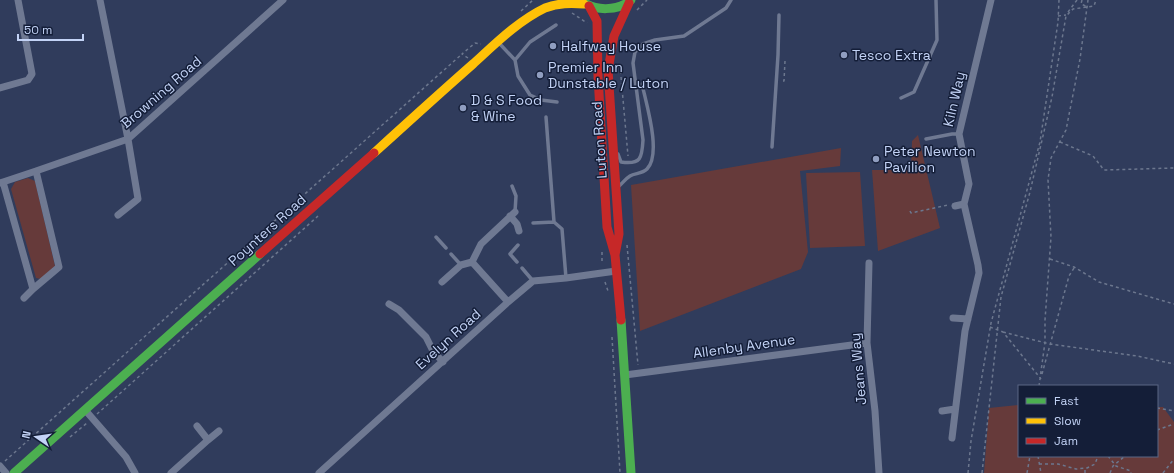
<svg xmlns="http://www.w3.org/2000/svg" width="1174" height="473" viewBox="0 0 1174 473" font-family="'Space Grotesk',sans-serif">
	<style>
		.green { fill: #663a3a }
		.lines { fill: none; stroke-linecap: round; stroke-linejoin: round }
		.path { stroke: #6c778e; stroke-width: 1.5; stroke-dasharray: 3 3; stroke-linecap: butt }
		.lane { stroke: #6f7992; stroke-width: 3.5 }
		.street { stroke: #6f7992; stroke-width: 7 }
		.fast { stroke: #4caf50; stroke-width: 9 }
		.slow { stroke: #ffc107; stroke-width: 9 }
		.jam { stroke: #c62828; stroke-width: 9 }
		.poi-dot { fill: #909ec0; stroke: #141e38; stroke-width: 1.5 }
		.labels { text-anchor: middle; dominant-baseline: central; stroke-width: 3; stroke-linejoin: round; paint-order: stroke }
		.poi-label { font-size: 14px; fill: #c3d3f6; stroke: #141e38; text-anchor: start }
		.street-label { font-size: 14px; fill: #c3d3f6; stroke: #141e38 }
	</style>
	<rect width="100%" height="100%" fill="#303c5c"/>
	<path class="green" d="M918,135L940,228L878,251L872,170H911L912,141Z
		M841,148L840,166L800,171L808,252L801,269L640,331L631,185Z
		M860,172L865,246L810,248L806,173Z
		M28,178L35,181L55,266L41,279L36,278L11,189L15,182Z
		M1019,405V456H1157V407H1163L1174,422V473H984L989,408Z"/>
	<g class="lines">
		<path class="path" d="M1082,0L1081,4L1088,7
			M637,10L647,0
			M521,11L533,0
			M1068,12L1077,0
			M572,13L587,23
			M1058,16L1066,15
			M468,58L462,54L475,43L481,44
			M620,65L628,156
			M783,81H784L785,61H783
			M1060,142L1093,156L1104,170L1174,168
			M910,211L911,213L948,205
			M627,245L638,365
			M1050,259L1074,267L1099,282L1174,304
			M602,261V250
			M605,282L608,291
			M990,327L1003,332L1041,379
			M1003,332L1050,344L1137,356L1174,364
			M612,337L620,473
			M1042,374L1069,276L1074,268
			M1039,386L1045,342V320L1051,237L1048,180L1051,158L1066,130L1080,59L1088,0
			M1157,408L1174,411
			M97,414L318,216
			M1157,430L1174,424
			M70,437L87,423
			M1038,456L1041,473
			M1108,456L1116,466L1131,471V473
			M5,461L462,54
			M1039,464H1058L1076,469L1087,468L1095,464L1098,456
			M968,473L971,441L991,323L1040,142L1058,22L1059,0
			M982,473L1001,297L1030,192L1052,97L1066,16L1073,9L1094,6L1096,0
			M1027,473L1030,456
			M1085,473V468
			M1110,473L1113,466L1125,456
			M1163,473L1174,459"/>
		<path class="lane" d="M499,43L515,60L518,76L530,95L541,100L557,102
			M515,60L530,42L556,25
			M901,98L914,92L937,40L936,0
			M546,117L554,222
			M926,139L952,134H959
			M772,147L778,55L779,15
			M618,154L621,162C641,165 642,158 643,140L633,63L635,52L643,44L655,40L684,36L726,8L731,0
			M512,186L516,196L515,212
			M618,187C622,184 625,179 630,176C635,173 642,174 647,169C662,154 646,103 642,84
			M533,223L554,222L562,229L566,278
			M436,237L446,248
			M451,254L461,265
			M517,262L510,254L518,245
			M522,268L533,281"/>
		<path class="street" d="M100,0L128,139L138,199L118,215
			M0,88L28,80L32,74L18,0
			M3,182L36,171
			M0,183L3,182L33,289L59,267L36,171L128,139L283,0
			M955,206L964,204
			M510,216L517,224L519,231
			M472,262L508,302
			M869,263L867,343L875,411L879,473
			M442,282L461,265L472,262L481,244L515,212
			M24,298L33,289
			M389,304L399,310L426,337L433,351L443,362
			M953,318L968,319
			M625,375L867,343
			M86,411L126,457L135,473
			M942,411L955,409
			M952,438L965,331L979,273L978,265L964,204L969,184L959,134L991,0
			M208,440L219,431
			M0,466L6,473
			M171,473L208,440L197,426
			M319,473L508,302L533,281L566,278L616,271"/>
		<path class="fast" d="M581,0C594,12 618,11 631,0
			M621,320L631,473
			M14,473L260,254"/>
		<path class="slow" d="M374,153C407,123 440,93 473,64C495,44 518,21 545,8C559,3 570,3 584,4"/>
		<path class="jam" d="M589,6L597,21L598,77L607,227L615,255L621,320
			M260,254L374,153
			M615,255L619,234L608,70L614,36L629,3"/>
	</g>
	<g class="poi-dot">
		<circle cx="553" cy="46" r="4"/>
		<circle cx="844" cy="55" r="4"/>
		<circle cx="540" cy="75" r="4"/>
		<circle cx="463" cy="108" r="4"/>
		<circle cx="876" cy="159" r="4"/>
	</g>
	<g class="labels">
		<g class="poi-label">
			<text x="561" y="46">Halfway House</text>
			<text x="852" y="55">Tesco Extra</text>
			<text x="548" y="67">Premier Inn<tspan x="548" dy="16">Dunstable / Luton</tspan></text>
			<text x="471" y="100">D &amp; S Food<tspan x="471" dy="16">&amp; Wine</tspan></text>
			<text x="884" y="151">Peter Newton<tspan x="884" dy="16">Pavilion</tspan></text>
		</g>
		<g class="street-label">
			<text transform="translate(161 92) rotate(-41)">Browning Road</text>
			<text transform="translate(954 99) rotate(-77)">Kiln Way</text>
			<text transform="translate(599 140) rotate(-94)">Luton Road</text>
			<text transform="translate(267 230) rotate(-42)">Poynters Road</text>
			<text transform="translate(448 339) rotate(-42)">Evelyn Road</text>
			<text transform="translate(744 346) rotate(-8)">Allenby Avenue</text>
			<text transform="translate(858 369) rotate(-95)">Jeans Way</text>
		</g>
	</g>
	<rect x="1018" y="385" width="140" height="72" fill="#141e38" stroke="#5a6684"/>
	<rect x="1026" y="398" width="20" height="6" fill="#4caf50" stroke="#5a6684"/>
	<text x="1054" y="405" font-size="12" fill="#c3d3f6">Fast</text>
	<rect x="1026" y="418" width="20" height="6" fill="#ffc107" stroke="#5a6684"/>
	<text x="1054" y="425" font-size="12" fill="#c3d3f6">Slow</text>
	<rect x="1026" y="438" width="20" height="6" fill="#c62828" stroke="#5a6684"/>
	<text x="1054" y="445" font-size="12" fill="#c3d3f6">Jam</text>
	<g transform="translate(36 437) rotate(283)" stroke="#141e38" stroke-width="3" paint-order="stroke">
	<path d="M0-3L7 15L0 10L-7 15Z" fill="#c3d3f6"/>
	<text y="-6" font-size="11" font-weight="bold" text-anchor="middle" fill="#c3d3f6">N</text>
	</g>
	<path d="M18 34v6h65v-6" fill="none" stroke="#c3d3f6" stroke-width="2"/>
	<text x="24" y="34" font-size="12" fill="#c3d3f6" stroke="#141e38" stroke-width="3" paint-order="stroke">50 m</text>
</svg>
